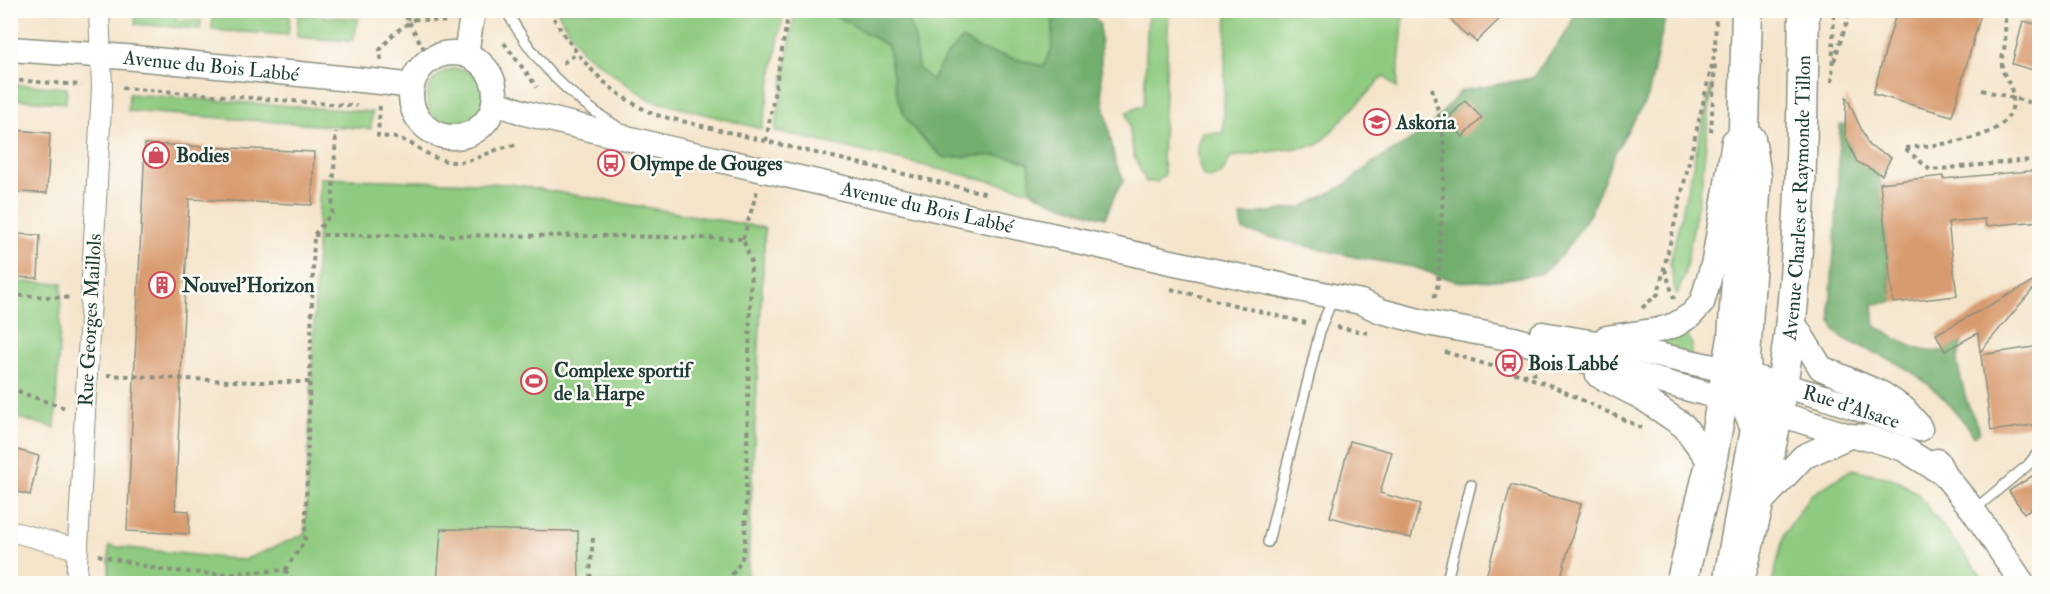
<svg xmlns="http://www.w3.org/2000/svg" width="2050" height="594" viewBox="0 0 2050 594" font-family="'IM FELL Double Pica',serif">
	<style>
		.green { fill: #8eca7f; stroke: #56845a; stroke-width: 1.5 }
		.forest { fill: #72ae6e; stroke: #487651; stroke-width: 1.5 }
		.building { fill: #d89b6f }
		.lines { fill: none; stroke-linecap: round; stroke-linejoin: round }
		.service-casing { stroke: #8a907f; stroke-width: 12 }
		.minor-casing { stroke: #8a907f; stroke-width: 22 }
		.tertiary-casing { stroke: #8a907f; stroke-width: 27 }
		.primary-casing { stroke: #8a907f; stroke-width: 33 }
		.path { stroke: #8a907f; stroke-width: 4; stroke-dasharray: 4.5 4.5; stroke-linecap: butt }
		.service { stroke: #fff; stroke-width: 9 }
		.minor { stroke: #fff; stroke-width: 20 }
		.tertiary { stroke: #fff; stroke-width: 24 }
		.primary { stroke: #fff; stroke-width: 30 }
		.labels { text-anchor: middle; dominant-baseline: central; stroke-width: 5; stroke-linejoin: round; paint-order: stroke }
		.street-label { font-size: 20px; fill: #1f3d34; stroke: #fdfcf7 }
		.poi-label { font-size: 20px; font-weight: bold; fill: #1f3d34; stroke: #fdfcf7; text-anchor: start }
	</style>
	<rect width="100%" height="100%" fill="#fdfcf7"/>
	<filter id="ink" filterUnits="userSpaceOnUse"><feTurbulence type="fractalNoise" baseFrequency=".0167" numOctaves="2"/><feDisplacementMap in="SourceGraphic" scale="12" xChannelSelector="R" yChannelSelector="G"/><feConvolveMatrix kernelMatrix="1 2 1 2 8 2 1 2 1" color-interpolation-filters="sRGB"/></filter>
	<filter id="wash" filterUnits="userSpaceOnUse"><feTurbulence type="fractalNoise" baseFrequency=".008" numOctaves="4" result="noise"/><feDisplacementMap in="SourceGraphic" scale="24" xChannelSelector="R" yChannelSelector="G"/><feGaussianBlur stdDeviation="1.35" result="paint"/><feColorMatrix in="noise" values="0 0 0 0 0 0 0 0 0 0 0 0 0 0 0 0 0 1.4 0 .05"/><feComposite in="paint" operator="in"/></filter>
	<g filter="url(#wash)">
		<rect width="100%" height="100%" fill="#f4e4ca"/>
		<path class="green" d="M136,10L176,11L175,19L201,21L200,29L135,24Z
			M213,11L290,15L288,35L212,30Z
			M557,11H784L762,129L647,99L581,50Z
			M795,11H1083L1041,193L775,131Z
			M1148,11H1169L1162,158L1165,174L1157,182H1146L1134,156L1127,112L1144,105Z
			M1227,11H1404L1397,88L1384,76L1318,145L1231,157L1221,175L1208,178L1203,176C1197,160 1195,149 1203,133H1223Z
			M298,15H299L359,19L353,39L348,41L297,37Z
			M427 98a29 29 0 1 1 58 0a29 29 0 1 1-58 0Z
			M10,84L67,88L66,103L11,99Z
			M1712,84L1702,181L1684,277L1677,294L1675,291L1670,263Z
			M129,94L372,112L371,129L128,111Z
			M320,178L511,184L765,228L747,583L109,584V546L244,560L305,534Z
			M10,282L62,283L55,428L11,416Z
			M1685,331L1692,344L1691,356L1662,346L1663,339Z
			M1852,469L1895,479L1917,493L1987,583H1772L1784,534L1810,496Z"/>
		<path class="forest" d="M896,10L905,13L915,38L918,68L932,80L945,57L962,39L982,50L1043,66L1052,48L1053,20L1064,11H1090L1100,25L1102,92L1115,162L1124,180L1116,192L1105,218L1050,201L1031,191L1029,164C1008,151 968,157 944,158C933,148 911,130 905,116C895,95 892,69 888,46L835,15L834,11Z
			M1576,11H1669L1666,14L1648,97L1616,150L1590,214L1562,255L1541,274L1499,280L1458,282L1413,267L1354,257L1243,231L1241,216L1302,207L1345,185L1372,163L1425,132L1461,91L1532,78L1568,30Z
			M1845,124C1844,150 1861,164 1882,175L1880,183L1892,302L1873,304L1875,326C1895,337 1921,357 1945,350C1951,348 1957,344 1962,341L1957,363L1966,399L1980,432L1974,436C1954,407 1931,382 1900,365C1881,355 1860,347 1841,337L1836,332L1831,321L1830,305L1837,210L1840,125Z"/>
		<g id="blocks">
			<path class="building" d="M1442,10H1509L1476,42L1469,35L1467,37Z
				M1897,10H1982L1952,116L1873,94Z
				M2023,21L2040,25V72L2012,64Z
				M1846,96L1869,146L1891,157L1882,175L1857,162L1845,136Z
				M1465,101L1482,118L1463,137L1446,120Z
				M15,130L50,133L47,193L12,192L13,158H10V134L14,135Z
				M145,144L314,152L312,205L189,199L175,510L189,511V534L127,531Z
				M2040,170V221L1986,226L1985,219L1948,222L1957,296L1893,303L1880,183L1943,176V179Z
				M10,234L40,235L38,278L10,277Z
				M2040,278V281L1980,352L1978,333L1945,351L1936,334Z
				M2040,346V424L1991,431L1981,355Z
				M1350,441L1392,452L1380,493L1420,504L1411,538L1330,517Z
				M10,448L39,456L30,495L10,490Z
				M2040,471V503L2024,513L2009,491Z
				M1511,485L1581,504L1559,584H1484Z
				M441,529L578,531L579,584H437Z"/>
		</g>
	</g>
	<g filter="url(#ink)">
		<use href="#blocks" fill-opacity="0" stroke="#8a907f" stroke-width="1.5"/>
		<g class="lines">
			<defs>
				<path id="service" d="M506,10C535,63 567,95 618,127
					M1975,509L2028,465L2040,450
					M1268,542L1321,327L1333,298
					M1446,584L1471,484"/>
				<path id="minor" d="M10,531L77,549
					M76,584L102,87L99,10"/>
				<g id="tertiary">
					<path id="s1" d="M10,49L125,57L381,82L412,86"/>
					<circle cx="453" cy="95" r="42"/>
					<path d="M466,54L473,10"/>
					<path id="s2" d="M494,102L525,113L671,149L1166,261L1361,302L1381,311L1427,323L1514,339L1568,356L1777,413L1849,436L1866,437L1904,449L1944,474"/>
					<path d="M1753,138L1759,177L1748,359L1749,377L1758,388"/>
					<path d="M1791,319L1821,368L1882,394L1904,409L1918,425"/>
					<path id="s3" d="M1542,334L1625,348L1727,370L1824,397L1920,429"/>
					<path d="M1606,338L1659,330L1675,325L1691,315L1702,303L1714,261L1734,141"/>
					<path d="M1598,375L1643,398L1684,426L1711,463"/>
					<path d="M1937,461L1944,474L1973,510L2023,584"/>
					<path d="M1759,504L1803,457L1849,436"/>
					<path d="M1725,584L1753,428L1738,394"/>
				</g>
				<g id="primary">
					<path d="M1681,584L1711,463L1733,338L1742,207L1747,10"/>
					<path id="s4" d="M1738,584C1761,497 1781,410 1791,320C1802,217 1802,114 1804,10"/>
				</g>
			</defs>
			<use href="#service" class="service-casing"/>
			<use href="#minor" class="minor-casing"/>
			<use href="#tertiary" class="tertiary-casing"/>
			<use href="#primary" class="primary-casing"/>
			<path class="path" d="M404,10V18L448,22
				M549,10C576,57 606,93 656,115L988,194
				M409,22L430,60
				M504,43L537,87
				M381,60L380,50L394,33L428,10
				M1834,61L1851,10
				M563,63L576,54
				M10,80L82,85
				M1832,82L1834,10
				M122,88L357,106
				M1432,88L1441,122L1445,155L1438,283L1434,300
				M1982,90L2040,105
				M380,106L378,136C386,137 397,137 405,141C423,149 434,162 456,162C479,162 492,147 518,145
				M1711,132L1715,62
				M766,141L789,10
				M1906,148C1938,144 2023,142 2012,92C2011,85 2005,78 2003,71C2000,61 2004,53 2005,43C2006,32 2004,22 2006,10
				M1906,149L1930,170L2040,159
				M314,235L620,236L743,239L751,261L745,544L741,562L725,584
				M743,239L757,191
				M1665,269L1674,299
				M1171,289L1306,323
				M10,295L72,298
				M1642,308L1658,294L1715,52L1716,10
				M1337,327L1368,333
				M1445,352L1522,375L1552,386L1642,428
				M107,375L251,382H310
				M1523,375L1539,373
				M10,386L22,393L65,408
				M593,538L590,574L593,584
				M98,555L161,570L216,574L285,570L295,584
				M285,570L305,541L314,235L332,213L336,132"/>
			<use href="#service" class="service"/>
			<use href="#minor" class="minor"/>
			<use href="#tertiary" class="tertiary"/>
			<use href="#primary" class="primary"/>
		</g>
	</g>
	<defs>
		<symbol id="university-ring" viewBox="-11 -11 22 22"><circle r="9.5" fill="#fdfcf7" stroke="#d1495b" stroke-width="1.5"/><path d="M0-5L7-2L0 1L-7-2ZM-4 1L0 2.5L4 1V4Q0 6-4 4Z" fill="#d1495b"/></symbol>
		<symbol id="shop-ring" viewBox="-11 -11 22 22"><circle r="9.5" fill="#fdfcf7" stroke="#d1495b" stroke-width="1.5"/><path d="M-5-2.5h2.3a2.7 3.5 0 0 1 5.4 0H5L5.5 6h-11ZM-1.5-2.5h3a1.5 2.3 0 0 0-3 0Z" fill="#d1495b"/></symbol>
		<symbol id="bus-ring" viewBox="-11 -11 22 22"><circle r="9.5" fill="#fdfcf7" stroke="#d1495b" stroke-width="1.5"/><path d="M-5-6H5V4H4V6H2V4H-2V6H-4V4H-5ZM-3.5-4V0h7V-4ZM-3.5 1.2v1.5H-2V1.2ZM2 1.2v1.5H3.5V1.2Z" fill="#d1495b"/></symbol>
		<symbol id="building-ring" viewBox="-11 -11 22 22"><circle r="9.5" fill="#fdfcf7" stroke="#d1495b" stroke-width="1.5"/><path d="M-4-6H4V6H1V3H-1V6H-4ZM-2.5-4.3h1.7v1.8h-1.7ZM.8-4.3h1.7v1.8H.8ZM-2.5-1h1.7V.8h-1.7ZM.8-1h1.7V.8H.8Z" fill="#d1495b"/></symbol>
		<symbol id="stadium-ring" viewBox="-11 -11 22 22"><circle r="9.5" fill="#fdfcf7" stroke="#d1495b" stroke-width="1.5"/><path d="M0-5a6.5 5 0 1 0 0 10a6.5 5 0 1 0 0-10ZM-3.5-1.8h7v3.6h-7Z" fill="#d1495b"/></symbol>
	</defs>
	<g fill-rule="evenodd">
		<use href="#university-ring" x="1362" y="107" width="30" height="30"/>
		<use href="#shop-ring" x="141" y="140" width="30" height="30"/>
		<use href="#bus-ring" x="596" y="148" width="30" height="30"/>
		<use href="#building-ring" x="147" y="270" width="30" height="30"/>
		<use href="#bus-ring" x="1494" y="348" width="30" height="30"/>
		<use href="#stadium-ring" x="519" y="366" width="30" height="30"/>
	</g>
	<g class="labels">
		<g class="street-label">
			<text stroke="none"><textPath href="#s1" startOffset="202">Avenue du Bois Labbé</textPath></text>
			<text stroke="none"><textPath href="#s4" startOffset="392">Avenue Charles et Raymonde Tillon</textPath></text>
			<text stroke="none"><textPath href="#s2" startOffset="446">Avenue du Bois Labbé</textPath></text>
			<text transform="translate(90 320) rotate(-87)">Rue Georges Maillols</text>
			<text stroke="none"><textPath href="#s3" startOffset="318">Rue d'Alsace</textPath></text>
		</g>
		<g class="poi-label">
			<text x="1396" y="122">Askoria</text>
			<text x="176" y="155">Bodies</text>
			<text x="630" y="163">Olympe de Gouges</text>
			<text x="182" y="285">Nouvel'Horizon</text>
			<text x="1528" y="363">Bois Labbé</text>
			<text x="554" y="370">Complexe sportif<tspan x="554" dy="23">de la Harpe</tspan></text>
		</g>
	</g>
	<rect width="2050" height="594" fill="none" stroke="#fdfcf7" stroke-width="36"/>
</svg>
